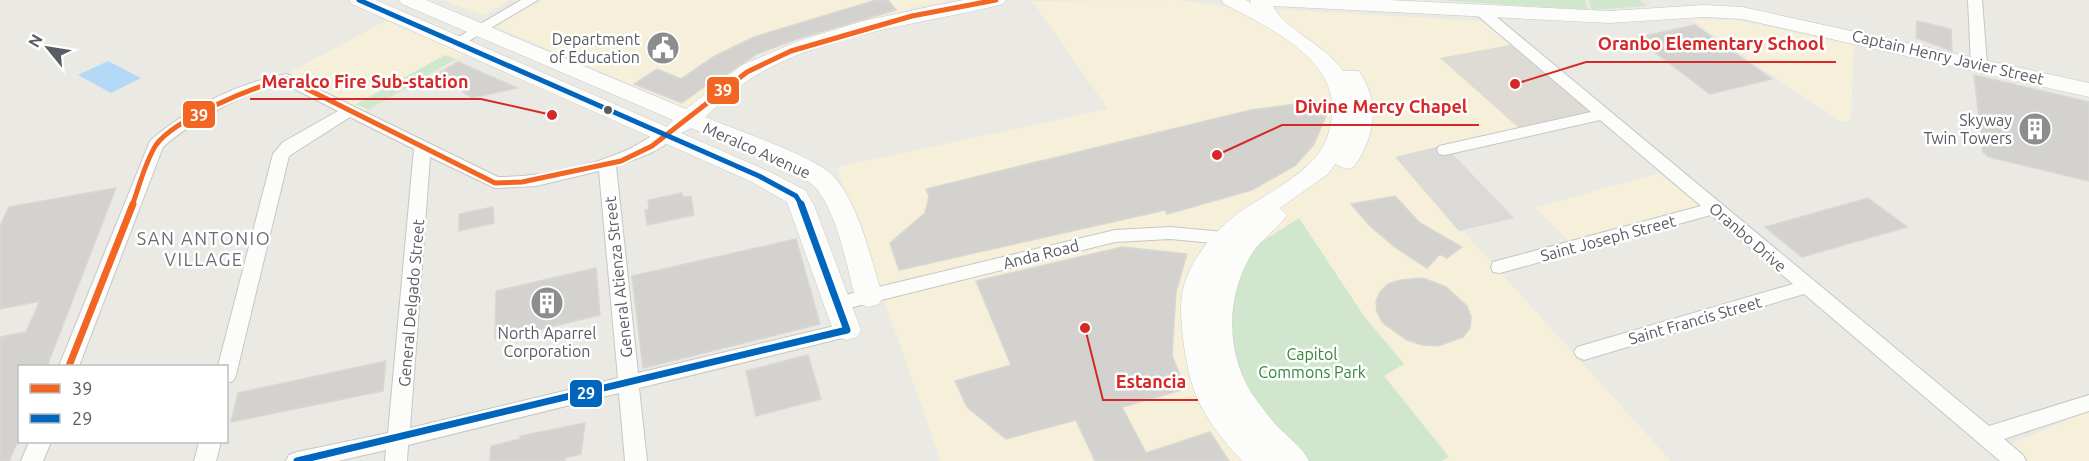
<svg xmlns="http://www.w3.org/2000/svg" width="2089" height="461" viewBox="0 0 2089 461" font-family="Ubuntu,sans-serif">
	<style>
		.commercial { fill: #f6f0da }
		.industrial { fill: #dcdad6 }
		.education { fill: #dddbd3 }
		.green { fill: #d0e7ce }
		.water { fill: #b4d9f7 }
		.building { fill: #d3d2ce; stroke: #d9d7d2; stroke-width: 1.5 }
		.lines { fill: none; stroke-linecap: round; stroke-linejoin: round }
		.street-casing { stroke: #c6c7c5; stroke-width: 2 }
		.secondary-casing { stroke: #c8c8c8; stroke-width: 1 }
		.street { fill: #fcfcfb; fill-rule: evenodd }
		.secondary { fill: #fcfcfb; fill-rule: evenodd }
		.bus-1-far1-casing { stroke: #fff; stroke-width: 9 }
		.bus-1-casing { stroke: #fff; stroke-width: 11 }
		.bus-2-far1-casing { stroke: #fff; stroke-width: 9 }
		.bus-2-casing { stroke: #fff; stroke-width: 11 }
		.bus-1-far1 { stroke: #f26522; stroke-width: 5 }
		.bus-1 { stroke: #f26522; stroke-width: 7 }
		.bus-2-far1 { stroke: #0065bd; stroke-width: 5 }
		.bus-2 { stroke: #0065bd; stroke-width: 7 }
		.bus-dot { fill: #595c62; stroke: #fff; stroke-width: 2 }
		.labels { text-anchor: middle; dominant-baseline: central; stroke-width: 5; stroke-linejoin: round; paint-order: stroke }
		.poi-label { font-size: 16px; fill: #595c62; stroke: #fff; text-anchor: end }
		.street-label { font-size: 16px; fill: #595c62; stroke: #fff }
		.park-label { font-size: 16px; fill: #328738; stroke: #fff }
		.neighbourhood-label { font-size: 18px; letter-spacing: 1.5px; fill: #6a6e74; stroke: #fff }
		.leader { fill: none; stroke: #d62828; stroke-width: 2 }
		.callout-dot { fill: #d62828; stroke: #fff; stroke-width: 2 }
		.callout-label { font-size: 18px; text-anchor: middle; font-weight: bold; fill: #d62828; stroke: #fff; stroke-width: 5; stroke-linejoin: round; paint-order: stroke }
		.line-badge { stroke: #fff; stroke-width: 2 }
		.badge-label { font-size: 16px; text-anchor: middle; font-weight: bold; fill: #fff }
	</style>
	<rect width="100%" height="100%" fill="#eae9e3"/>
	<path class="commercial" d="M444,0H510L483,16Z
		M541,0H952L921,6L808,37L751,59L686,108L494,26Z
		M1180,0L1221,6L1482,21L1510,45L1441,58L1519,128L1396,157L1671,461H941L837,167L1108,109L1032,1Z
		M1691,19L1736,20L1854,45L1851,121L1840,122Z
		M386,21L466,54L365,111L288,73Z
		M1659,173L1700,206L1569,241L1535,208Z
		M2089,411V461H2024L2006,446Z"/>
	<path class="industrial" d="M1444,145L1514,218L1459,231L1395,157Z"/>
	<path class="education" d="M1510,45L1595,111L1519,128L1440,58Z"/>
	<path class="green" d="M1437,0H1585L1588,10Z
		M1589,0H1640L1647,6L1592,10Z
		M445,55L456,59L368,110L356,104Z
		M1299,218L1364,316L1404,364L1384,376L1449,457L1441,461H1306L1267,424L1236,375L1226,327L1244,261L1258,244Z"/>
	<path class="water" d="M108,61L141,78L111,93L78,75Z"/>
	<path class="building" d="M876,0H888L896,10L800,38L757,54L724,76L720,75L682,103L634,84L657,69L681,79L713,57L754,37Z
		M1917,21L1951,29L1952,51L1916,38Z
		M1695,25L1772,79L1710,94L1636,38Z
		M458,62L517,88L472,98L464,93L459,85L437,74Z
		M1974,75L2089,102V181L1989,157L1983,152Z
		M1317,101L1323,106L1326,116L1314,144L1296,165L1252,190L1167,214L1165,210L899,270L890,243L925,213L929,196L926,189L1251,110Z
		M116,188L47,366H20V436L9,461H0V337L26,332L40,301L0,309V226L9,207Z
		M682,193L683,197L691,196L694,215L647,225L645,210L649,209L648,200Z
		M1395,196L1420,223L1462,247L1447,258L1440,254L1427,268L1396,248L1370,226L1351,204Z
		M1868,198L1907,227L1802,257L1765,227Z
		M493,207L494,223L459,231V214Z
		M796,239L820,324L643,368L632,276Z
		M1122,247L1187,254L1176,292L1172,355L1185,389L1122,407L1146,453L1210,432L1229,461H1095L1076,420L1006,439L967,407L955,381L1011,365L976,281Z
		M596,268L600,315L495,340L496,291Z
		M1423,278L1446,287L1467,306L1471,317L1470,328L1463,337L1438,346L1422,345L1407,340L1383,323L1377,312L1376,301L1380,292L1388,284L1401,280Z
		M808,355L821,399L756,416L746,371Z
		M386,361L383,391L231,422L238,393Z
		M585,423L581,454L565,458V461H490L491,446L520,439V436Z"/>
	<g class="lines">
		<defs>
			<path id="street" d="M521,0H538L462,45H452L450,42Z
				M1968,0H1982L1987,65L1979,70L1971,65Z
				M1482,8L1487,9L1989,426L2089,395V411L2004,439L2023,455L2026,461H2000L1804,294L1584,360L1577,357L1574,352L1577,347L1793,284L1711,215L1500,273L1493,272L1491,267L1493,262L1701,206L1600,120L1445,155L1439,154L1437,150L1439,146L1591,112L1477,15L1475,12Z
				M287,74L498,177C541,177 585,168 625,151C639,145 657,129 672,132L674,136C662,152 634,159 616,166L638,373L847,323L854,325L857,330L854,335L847,337L639,388L647,461H625L619,393L408,445L407,461H385L386,450L338,461H286L289,455L297,452L388,433L414,149L350,117L289,156L236,375L233,381L226,383V366H218L273,154L283,142L338,111L285,84C247,90 192,121 163,147L79,366H59L150,141C186,109 239,82 287,74ZM430,157L495,188L536,186L599,171L618,378L410,428Z
				M1170,227L1235,233L1241,235L1244,239L1241,243L1235,245L1170,239L1115,242L837,311L830,309L827,304L830,299L837,297L1115,230Z
				M29,442H51L43,461H21Z
				M199,442H221L216,461H194Z"/>
			<path id="secondary" d="M349,0H376L667,127L673,120L402,4L399,0H426L686,109L742,65L801,40L863,21L933,6L964,0H1006L1003,4C920,25 834,31 758,74C739,85 722,102 705,117C735,130 809,154 831,174C859,200 871,261 883,297L879,304L869,307L859,304L855,297C846,263 839,221 819,192C804,169 719,140 691,128L681,133L768,171L805,190L814,205L861,330L857,337L847,340L837,337L833,330L787,202L750,181L352,4Z
				M1221,0H1246L1251,3L1250,0H1388L1609,11L1705,5L1742,7L2089,83V97L1742,19L1705,17L1609,23L1273,6C1287,32 1325,44 1343,71H1359C1381,104 1375,136 1354,167L1346,169L1335,164L1328,174L1280,208L1287,215C1278,229 1262,238 1253,252C1224,297 1225,359 1258,402C1265,411 1271,420 1278,427C1289,438 1302,447 1309,461H1242C1224,442 1208,422 1197,398C1187,375 1178,320 1182,295C1186,269 1204,243 1223,226C1249,201 1286,188 1311,162C1323,150 1328,139 1331,122C1344,61 1268,27 1224,4Z"/>
		</defs>
		<use href="#street" class="street-casing"/>
		<use href="#secondary" class="secondary-casing"/>
		<use href="#street" class="street"/>
		<use href="#secondary" class="secondary"/>
		<defs>
			<path id="bus-1-far1" d="M132,206C139,187 145,162 156,145C173,120 258,84 287,79L495,183L522,182L621,161L652,146L747,72L791,51L912,16L996,0"/>
			<path id="bus-1" d="M69,366L133,204"/>
			<path id="bus-2-far1" d="M359,0L759,176L796,196L802,206"/>
			<path id="bus-2" d="M297,461L847,330L801,204"/>
		</defs>
		<use href="#bus-1-far1" class="bus-1-far1-casing"/>
		<use href="#bus-1" class="bus-1-casing"/>
		<use href="#bus-2-far1" class="bus-2-far1-casing"/>
		<use href="#bus-2" class="bus-2-casing"/>
		<use href="#bus-1-far1" class="bus-1-far1"/>
		<use href="#bus-1" class="bus-1"/>
		<use href="#bus-2-far1" class="bus-2-far1"/>
		<use href="#bus-2" class="bus-2"/>
	</g>
	<defs>
		<symbol id="civic-disc" viewBox="-11 -11 22 22"><circle r="9.5" fill="#8c8d8f" stroke="#fff"/><path d="M-.6-6.5H3V-4.5H.6V-3L4-1V1h2V6H-6V1h2V-1L-.6-3ZM-1.2 2.5V6h2.4V2.5Z" fill="#fff"/></symbol>
		<symbol id="building-disc" viewBox="-11 -11 22 22"><circle r="9.5" fill="#8c8d8f" stroke="#fff"/><path d="M-4-6H4V6H1V3H-1V6H-4ZM-2.5-4.3h1.7v1.8h-1.7ZM.8-4.3h1.7v1.8H.8ZM-2.5-1h1.7V.8h-1.7ZM.8-1h1.7V.8H.8Z" fill="#fff"/></symbol>
	</defs>
	<g fill-rule="evenodd">
		<use href="#civic-disc" x="644" y="29" width="38" height="38"/>
		<use href="#building-disc" x="2016" y="110" width="38" height="38"/>
		<use href="#building-disc" x="528" y="284" width="38" height="38"/>
	</g>
	<circle class="bus-dot" cx="608" cy="110" r="5"/>
	<g class="labels">
		<g class="poi-label">
			<text x="640" y="39">Department<tspan x="640" dy="18">of Education</tspan></text>
			<text x="2012" y="120">Skyway<tspan x="2012" dy="18">Twin Towers</tspan></text>
			<text x="547" y="333" text-anchor="middle">North Aparrel<tspan x="547" dy="18">Corporation</tspan></text>
		</g>
		<g class="street-label">
			<text transform="translate(1948 57) rotate(13)">Captain Henry Javier Street</text>
			<text transform="translate(757 150) rotate(24)">Meralco Avenue</text>
			<text transform="translate(1748 237) rotate(41)">Oranbo Drive</text>
			<text transform="translate(1608 238) rotate(-15)">Saint Joseph Street</text>
			<text transform="translate(1041 254) rotate(-14)">Anda Road</text>
			<text transform="translate(618 277) rotate(-96)">General Atienza Street</text>
			<text transform="translate(411 303) rotate(-85)">General Delgado Street</text>
			<text transform="translate(1695 320) rotate(-16)">Saint Francis Street</text>
		</g>
		<g class="park-label">
			<text x="1312" y="354">Capitol<tspan x="1312" dy="18">Commons Park</tspan></text>
		</g>
		<g class="neighbourhood-label">
			<text x="204" y="238">SAN ANTONIO<tspan x="204" dy="21">VILLAGE</tspan></text>
		</g>
	</g>
	<path class="leader" d="M1515 84L1586 62H1836M552 115L481 99H250M1217 155L1282 125H1479M1085 328L1103 400H1198"/>
	<g class="callout-dot">
		<circle cx="1515" cy="84" r="6"/>
		<circle cx="552" cy="115" r="6"/>
		<circle cx="1217" cy="155" r="6"/>
		<circle cx="1085" cy="328" r="6"/>
	</g>
	<g class="callout-label">
		<text x="1711" y="50">Oranbo Elementary School</text>
		<text x="365" y="88">Meralco Fire Sub-station</text>
		<text x="1381" y="113">Divine Mercy Chapel</text>
		<text x="1151" y="388">Estancia</text>
	</g>
	<g class="line-badge">
		<rect x="706" y="76" width="34" height="29" rx="6" fill="#f26522"/>
		<rect x="182" y="100" width="34" height="29" rx="6" fill="#f26522"/>
		<rect x="569" y="379" width="34" height="29" rx="6" fill="#0065bd"/>
	</g>
	<g class="badge-label">
		<text x="723" y="96">39</text>
		<text x="199" y="121">39</text>
		<text x="586" y="399">29</text>
	</g>
	<rect x="18" y="365" width="210" height="78" fill="#ffffff" stroke="#bdbec0" stroke-width="1.5"/>
	<rect x="30" y="384" width="30" height="9" fill="#f26522" stroke="#bdbec0" stroke-width="1.5"/>
	<text x="72" y="395" font-size="18" fill="#595c62">39</text>
	<rect x="30" y="414" width="30" height="9" fill="#0065bd" stroke="#bdbec0" stroke-width="1.5"/>
	<text x="72" y="425" font-size="18" fill="#595c62">29</text>
	<g transform="translate(48 48) rotate(300)" stroke="#ffffff" stroke-width="4.5" paint-order="stroke">
	<path d="M0-4.5L10 22L0 15L-10 22Z" fill="#595c62"/>
	<text y="-9" font-size="16" font-weight="bold" text-anchor="middle" fill="#595c62">N</text>
	</g>
</svg>
